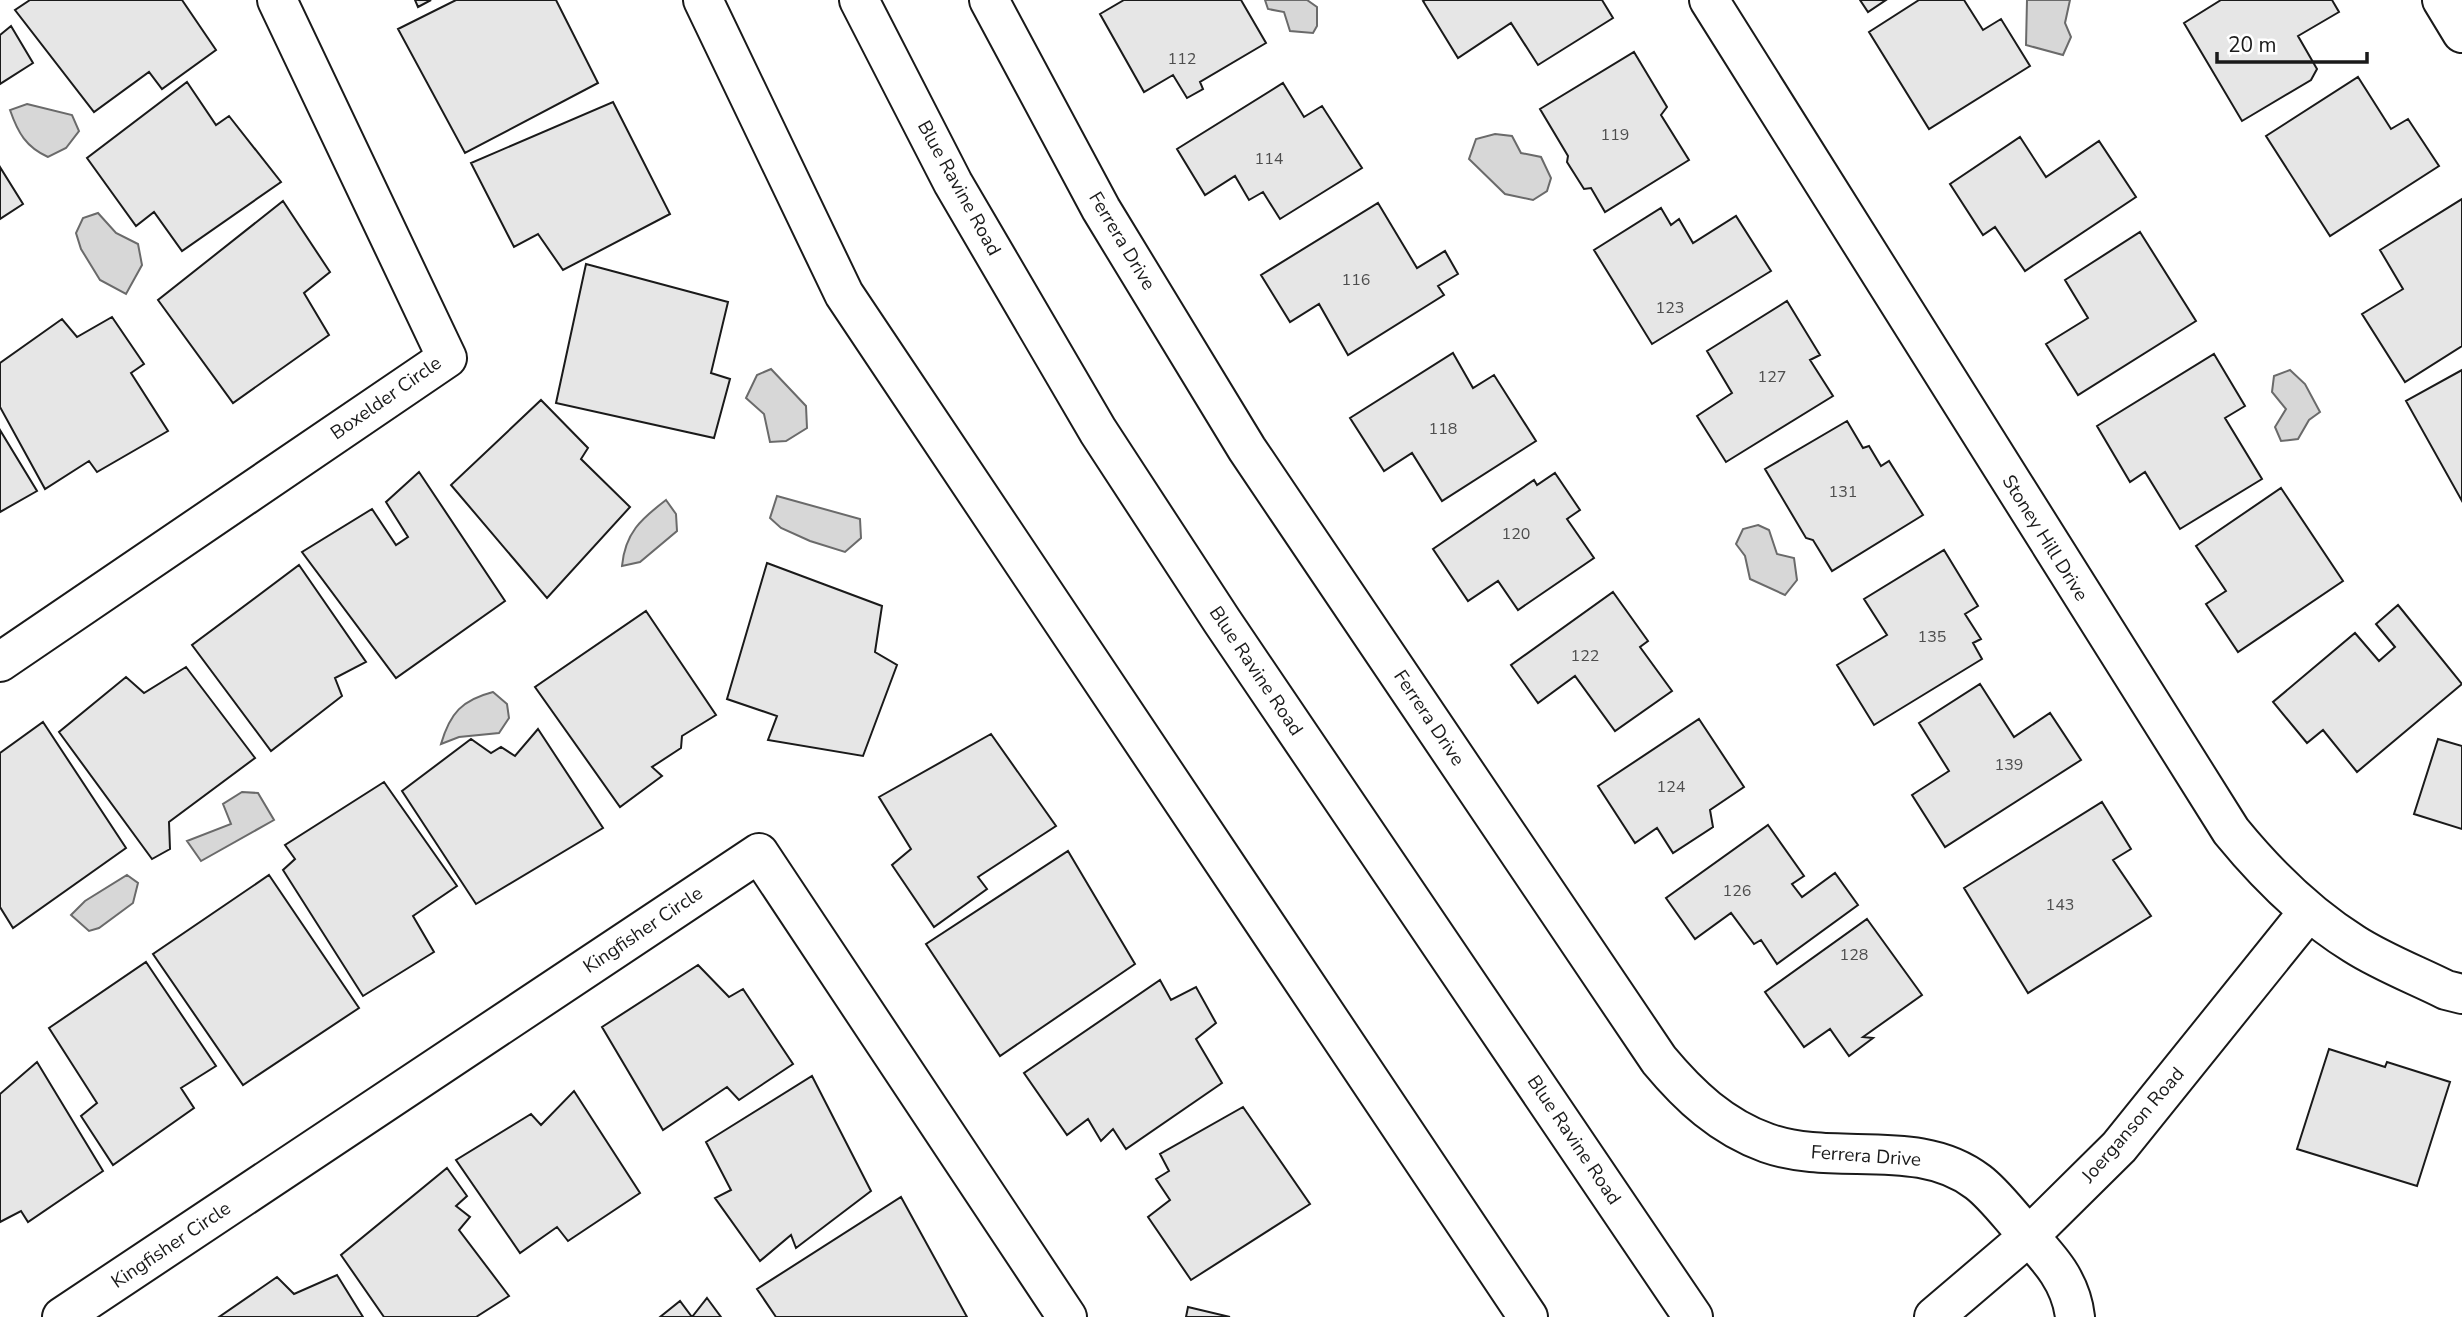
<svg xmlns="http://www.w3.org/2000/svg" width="2462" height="1317" viewBox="0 0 2462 1317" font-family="'Nunito Sans',sans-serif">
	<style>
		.water { fill: #d7d7d7; stroke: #6a6a6a; stroke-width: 2 }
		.building { fill: #e6e6e6; stroke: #1a1a1a; stroke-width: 2 }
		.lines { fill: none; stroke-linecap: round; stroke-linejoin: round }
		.minor-casing { stroke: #1a1a1a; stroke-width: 42 }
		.secondary-casing { stroke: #1a1a1a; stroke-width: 42 }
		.minor { stroke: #fff; stroke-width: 38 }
		.secondary { stroke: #fff; stroke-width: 38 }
		.labels { text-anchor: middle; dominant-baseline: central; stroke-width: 5; stroke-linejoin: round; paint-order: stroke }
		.number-label { font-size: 16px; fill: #4d4d4d }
		.street-label { font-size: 19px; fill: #1a1a1a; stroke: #fff }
	</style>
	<rect width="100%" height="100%" fill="#fff"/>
	<path class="water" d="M1265,0H1307L1317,7V26L1313,33L1290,31L1284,12L1268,9Z
		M2027,0H2070L2065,23L2071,37L2063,55L2026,45Z
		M27,104L72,115L79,131L66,148L48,157C26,147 18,133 10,110Z
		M1495,134L1512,136L1521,153L1541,157L1551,178L1547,191L1533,200L1505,194L1469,159L1476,139Z
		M98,213L116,233L138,244L142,265L126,294L100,280L81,249L76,233L83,218Z
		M771,369L806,406L807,428L786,441L770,442L764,414L746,398L757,375Z
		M2290,370L2305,384L2320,412L2309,420L2298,439L2281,441L2275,427L2286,409L2272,392L2274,376Z
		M777,496L860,519L861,538L845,552L810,541L781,528L770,518Z
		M666,500L676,514L677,531L640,562L622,566C625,533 641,519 666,500Z
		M1758,525L1769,530L1777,554L1794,558L1797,580L1785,595L1750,579L1745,556L1736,544L1743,529Z
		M493,692L507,704L509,718L499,733L459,737L441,744C450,713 462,700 493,692Z
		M242,792L258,793L274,820L201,861L187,841L231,824L223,804Z
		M127,875L138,883L133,903L99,928L89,931L71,915L85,901Z"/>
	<path class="building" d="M30,0H182L216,50L162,89L149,72L94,112L15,10Z
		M415,0H431L418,7Z
		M456,0H556L598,83L465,153L398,29Z
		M1124,0H1241L1266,43L1200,82L1203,89L1187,98L1173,75L1144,92L1100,14Z
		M1425,0H1602L1613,18L1538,65L1511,23L1458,58L1423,1Z
		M1860,0H1886L1868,12Z
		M1919,0H1964L1983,30L2001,19L2030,66L1929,129L1869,32Z
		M2221,0H2332L2339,12L2298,36L2317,69L2311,80L2242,121L2184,23Z
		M11,26L33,63L0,84V35Z
		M1634,52L1667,107L1661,115L1689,160L1605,212L1591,188L1584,189L1567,162L1568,156L1540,109Z
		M2358,77L2391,129L2408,119L2439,166L2330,236L2266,136Z
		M187,82L216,125L229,116L281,182L182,251L154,212L136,226L87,158Z
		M1283,83L1304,117L1322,106L1362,168L1280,219L1263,192L1249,200L1235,176L1205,195L1177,149Z
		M613,102L670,214L563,270L538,234L514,247L471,163Z
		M2020,137L2046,177L2099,141L2136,197L2025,271L1995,227L1983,235L1950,184Z
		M0,167L23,204L0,219Z
		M2462,199V346L2405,382L2362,314L2403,289L2380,250Z
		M283,201L330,272L304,293L329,335L233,403L158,300Z
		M1378,203L1417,268L1445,251L1458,274L1438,286L1444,295L1348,355L1319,304L1290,322L1261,275Z
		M1661,208L1671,225L1679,219L1693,243L1736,216L1771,271L1652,344L1594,250Z
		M2140,232L2196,321L2078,395L2046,344L2088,318L2065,280Z
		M586,264L728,302L711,373L730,379L714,438L556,403Z
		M1787,301L1820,355L1810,360L1833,396L1726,462L1697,416L1732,393L1707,351Z
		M112,317L144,364L131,373L168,431L97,472L89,461L45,489L0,407V363L62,319L77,337Z
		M1453,353L1473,388L1494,375L1536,441L1442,501L1412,453L1384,471L1350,418Z
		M2214,354L2245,406L2225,418L2262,479L2180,529L2145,472L2130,482L2097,426Z
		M2462,370V501L2406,401Z
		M541,400L588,448L581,459L630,507L547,598L451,485Z
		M1847,421L1863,448L1869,446L1881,466L1889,461L1923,515L1832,571L1813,540L1806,538L1765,469Z
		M0,430L37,491L0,512Z
		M419,472L505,601L396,678L302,552L372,509L396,545L408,537L386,502Z
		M1555,473L1580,510L1567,519L1594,558L1518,610L1498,581L1468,601L1433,549L1534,480L1537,485Z
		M2281,488L2343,581L2238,652L2206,604L2226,591L2196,546Z
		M1944,550L1978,606L1965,614L1981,639L1973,643L1982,659L1874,725L1837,665L1887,635L1864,599Z
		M767,563L882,606L875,652L897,665L863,756L768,740L777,716L727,699Z
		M299,565L366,662L335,678L342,696L271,751L192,645Z
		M1613,592L1648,641L1640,647L1672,691L1615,731L1575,676L1538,703L1511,665Z
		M2398,605L2462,684L2357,772L2323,730L2307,743L2273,702L2355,633L2379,661L2395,647L2376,624Z
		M646,611L716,715L682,736L681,748L652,767L662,776L620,807L535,687Z
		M186,667L255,758L169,822L170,849L152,859L59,732L126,677L144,693Z
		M1980,684L2014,737L2050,713L2081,760L1945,847L1912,795L1949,771L1919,723Z
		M1699,719L1744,787L1710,810L1713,827L1673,853L1657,828L1635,843L1598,786Z
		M43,722L126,848L13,928L0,907V753Z
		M538,729L603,828L476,904L402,791L471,739L491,753L501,747L515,756Z
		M991,734L1056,826L978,877L987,889L934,927L892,865L911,849L879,797Z
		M2438,739L2462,746V829L2414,814Z
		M384,782L457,886L413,916L434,952L363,996L283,870L295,859L285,845Z
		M2102,802L2131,849L2113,860L2151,916L2028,993L1964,888Z
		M1768,825L1804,876L1792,884L1802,897L1835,873L1858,905L1777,964L1761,940L1754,944L1731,913L1695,939L1666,898Z
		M1068,851L1135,964L1000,1056L926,944Z
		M269,875L359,1008L243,1085L153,954Z
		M1867,919L1922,995L1863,1037L1873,1038L1849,1056L1830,1029L1804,1047L1765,992Z
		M146,962L216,1066L181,1088L194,1108L113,1165L81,1116L97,1103L49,1028Z
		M698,965L729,997L743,989L793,1064L739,1100L727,1087L663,1130L602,1027Z
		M1160,980L1171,1000L1196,987L1216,1023L1196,1039L1222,1083L1126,1149L1113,1129L1101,1141L1088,1119L1067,1135L1024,1073Z
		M2329,1049L2385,1067L2387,1062L2450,1082L2417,1186L2297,1149Z
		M37,1062L103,1171L28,1222L21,1211L0,1222V1094Z
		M812,1076L871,1191L796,1248L791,1235L760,1261L715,1198L731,1190L706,1142Z
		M574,1091L640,1193L568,1241L557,1227L520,1253L456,1160L531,1114L541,1125Z
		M1243,1107L1310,1204L1191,1280L1148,1217L1170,1200L1156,1179L1169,1171L1160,1154Z
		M447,1168L467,1196L456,1206L470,1217L459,1230L509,1296L476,1317H384L341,1255Z
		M901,1197L967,1317H776L757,1289Z
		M337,1275L363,1317H219L277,1277L294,1294Z
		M707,1298L721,1317H660L680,1301L692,1317Z
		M1188,1307L1230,1317H1186Z"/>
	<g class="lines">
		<defs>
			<path id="minor" d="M989,0L1101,209L1247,449L1659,1060C1689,1096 1722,1127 1767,1143C1835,1167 1918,1136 1978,1182C1995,1195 2010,1216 2025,1232C2049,1258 2071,1281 2075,1317
				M1709,0L2231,831C2267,875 2306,914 2354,944C2382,962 2416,975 2446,990L2462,994
				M2442,0L2462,33
				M0,662L447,358L277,0
				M62,1317L759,853L1067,1317
				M1934,1317L2029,1236L2119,1147L2309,911"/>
			<path id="secondary" d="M703,0L844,294L1528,1317
				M859,0L953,183L1098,431L1222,621L1693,1317"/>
		</defs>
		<use href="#minor" class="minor-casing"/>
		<use href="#secondary" class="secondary-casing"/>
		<use href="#minor" class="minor"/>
		<use href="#secondary" class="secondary"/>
	</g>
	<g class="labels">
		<g class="number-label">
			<text x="1182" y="59">112</text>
			<text x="1615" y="135">119</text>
			<text x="1269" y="159">114</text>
			<text x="1356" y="280">116</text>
			<text x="1670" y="308">123</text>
			<text x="1772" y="377">127</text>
			<text x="1443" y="429">118</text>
			<text x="1843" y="492">131</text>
			<text x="1516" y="534">120</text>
			<text x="1932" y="637">135</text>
			<text x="1585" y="656">122</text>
			<text x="2009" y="765">139</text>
			<text x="1671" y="787">124</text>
			<text x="1737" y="891">126</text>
			<text x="2060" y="905">143</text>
			<text x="1854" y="955">128</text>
		</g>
		<g class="street-label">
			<text transform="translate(959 188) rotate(61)">Blue Ravine Road</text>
			<text transform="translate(1122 241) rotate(59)">Ferrera Drive</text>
			<text transform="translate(386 398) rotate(-35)">Boxelder Circle</text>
			<text transform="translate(2045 538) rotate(58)">Stoney Hill Drive</text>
			<text transform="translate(1256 671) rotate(56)">Blue Ravine Road</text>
			<text transform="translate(1429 718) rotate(56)">Ferrera Drive</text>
			<text transform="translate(643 930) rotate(-34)">Kingfisher Circle</text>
			<text transform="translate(2133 1125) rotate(-49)">Joerganson Road</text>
			<text transform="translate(1574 1140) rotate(56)">Blue Ravine Road</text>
			<text transform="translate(1866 1156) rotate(4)">Ferrera Drive</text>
			<text transform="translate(171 1245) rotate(-34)">Kingfisher Circle</text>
		</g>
	</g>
	<path d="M2217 52v10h150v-10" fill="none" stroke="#1a1a1a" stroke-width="3.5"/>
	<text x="2228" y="52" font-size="21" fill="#1a1a1a" stroke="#ffffff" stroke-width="5" paint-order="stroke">20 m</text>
</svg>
